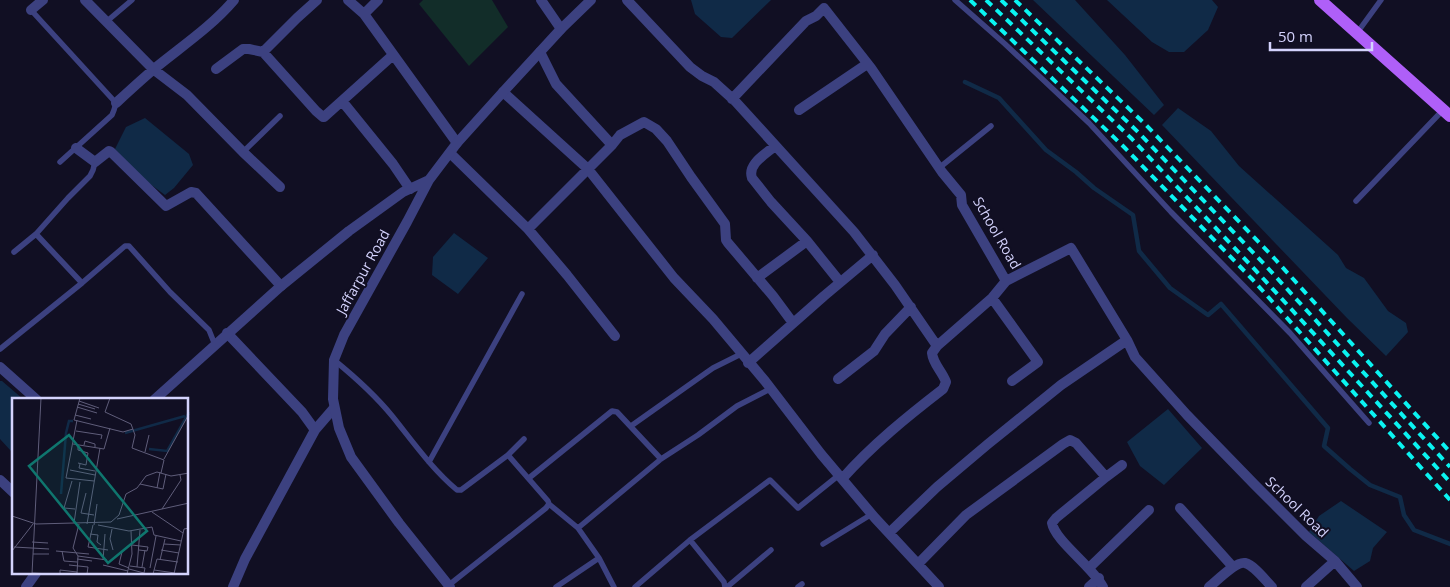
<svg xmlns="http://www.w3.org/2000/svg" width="1450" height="587" viewBox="0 0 1450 587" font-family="'Open Sans',sans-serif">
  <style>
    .green { fill: #122d29 }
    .water { fill: #102a47 }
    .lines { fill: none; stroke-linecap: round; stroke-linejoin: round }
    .stream { stroke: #102a47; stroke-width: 4.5 }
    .service { stroke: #3c4180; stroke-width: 5.5 }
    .minor { stroke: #3c4180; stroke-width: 10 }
    .tertiary { stroke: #3c4180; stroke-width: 10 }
    .primary { stroke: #af5ff8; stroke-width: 12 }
    .rail { stroke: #0af3f1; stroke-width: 4; stroke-dasharray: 8 6; stroke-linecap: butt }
    .labels { text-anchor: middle; stroke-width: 4; stroke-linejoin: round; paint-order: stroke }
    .street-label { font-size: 14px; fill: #d4d3fd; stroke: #110f23 }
    .inset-river { fill: none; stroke: #102a47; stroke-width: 2.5 }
    .inset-road { fill: none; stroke: #5f5d7a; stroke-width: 1 }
    .view { fill: #0f766e; fill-opacity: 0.15; stroke: #0f766e; stroke-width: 2.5 }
    .inset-edge { fill: none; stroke: #d4d3fd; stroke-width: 2.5 }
  </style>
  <rect width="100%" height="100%" fill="#110f23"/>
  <!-- green -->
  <path class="green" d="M 423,0 L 492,0 L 508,27 L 469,66 L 419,4 Z"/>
  <!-- water -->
  <path class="water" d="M 691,0 L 771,0 L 732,38 L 721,37 L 695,14 Z
    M 1033,0 L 1075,0 L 1125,55 L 1164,105 L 1154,115 Z
    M 1107,0 L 1212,0 L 1218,7 L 1208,30 L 1184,52 L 1169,52 L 1152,42 Z
    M 1178,108 L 1211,131 L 1239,166 L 1338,255 L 1346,268 L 1364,278 L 1388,311 L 1406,323 L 1408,332 L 1386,356 L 1347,318 L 1162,125 Z
    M 145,118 L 189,154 L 193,165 L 174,188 L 165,195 L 142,178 L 115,149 L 126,127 Z
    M 454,233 L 488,258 L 458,294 L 432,275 L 433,257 Z
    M 0,381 L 2,381 L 23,399 L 14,400 L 14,448 L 11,451 L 0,439 Z
    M 1168,409 L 1202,448 L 1164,485 L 1140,466 L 1127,442 Z
    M 1341,501 L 1387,532 L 1373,548 L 1370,561 L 1354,571 L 1309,532 L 1319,516 Z"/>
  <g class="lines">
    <!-- stream -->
    <path class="stream" d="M 965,82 L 999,98 L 1046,150 L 1076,172 L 1094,188 L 1133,215 L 1139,251 L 1170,288 L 1208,315 L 1221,304 L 1328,428 L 1324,446 L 1350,469 L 1370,485 L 1400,497 L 1404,515 L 1414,530 L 1450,544"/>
    <!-- service -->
    <path class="service" d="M 955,0 L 1005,44 L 1089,123 L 1171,212 L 1290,333 L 1369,423
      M 31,10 L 116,103 L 114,110 L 112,115 L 60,162
      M 106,22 L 132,0
      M 1357,33 L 1381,0
      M 243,152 L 280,116
      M 939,168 L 991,126
      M 1356,201 L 1443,110
      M 14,252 L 36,234 L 68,198 L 90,176 L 93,170 L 95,162
      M 82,283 L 125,246 L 129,246 L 170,292 L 209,330 L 215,345
      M 0,349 L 82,283 L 36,234
      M 334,360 C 355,377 376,396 393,417 C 413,442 432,469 457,490 L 461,490 L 508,455 L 548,501 L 549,504 L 546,508 L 449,585
      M 631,426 L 703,375 L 713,368 L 741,354
      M 508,455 L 524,439
      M 429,462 L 522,294
      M 529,478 L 612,411 L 617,412 L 661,459
      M 549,504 L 578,528
      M 690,540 L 724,582 L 725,587
      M 823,544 L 872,514
      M 556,587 L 599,558
      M 614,587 L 599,558 L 578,528 L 661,459 L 698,435 L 737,406 L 770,389
      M 635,587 L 690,540 L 770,480 L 798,508 L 839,475
      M 727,587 L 771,550
      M 798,587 L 802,584"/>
    <!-- minor -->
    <path class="minor" d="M 85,0 L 153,69 L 187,95 L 243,152 L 280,187
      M 348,0 L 364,14 L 457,143
      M 541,0 L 561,29
      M 627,0 L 690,67 L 702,76 L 714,82 L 735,101 L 854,232 L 895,285 L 937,346
      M 31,10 L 43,0
      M 364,14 L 378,0
      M 263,52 L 297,18 L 317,0
      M 540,52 L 556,84 L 612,145
      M 216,69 L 243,49 L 249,49 L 263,52 L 316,111 L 323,117 L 324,117 L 393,55
      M 503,92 L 588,169 L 674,278 L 713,319 L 765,381 L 821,454 L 875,518 L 939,587
      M 732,99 L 806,21 L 816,16 L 824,8 L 871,68 L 942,172 L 961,195 L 962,205 L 1006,281
      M 342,101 L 393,164 L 410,189
      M 116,103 C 128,92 141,80 154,69 C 182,46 211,27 234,0
      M 799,110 L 867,64
      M 775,146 C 766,154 747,164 752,178 L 771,202 L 807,241
      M 76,148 L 95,162 L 109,151 L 111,152 L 166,206 L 191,192 L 196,193 L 281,286
      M 450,153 L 528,229 L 567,275 L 615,336
      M 528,229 L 612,145 L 620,135 L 644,122 L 656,129 L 667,141 L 691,177 L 725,224 L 726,240 L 728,243 L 773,296 L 793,323
      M 757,278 L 807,241 L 840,282
      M 992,298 L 1038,362 L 1012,381
      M 227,333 L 302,412 L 315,430
      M 748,363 L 824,296 L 873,255
      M 838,379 L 874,351 L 885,334 L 911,307
      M 842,479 C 872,445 908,416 943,389 L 946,382 C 942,371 933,364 932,353 L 937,346 L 992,298 L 1006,281 L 1071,248 L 1127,340 L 1135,357 L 1187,415 L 1255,485 L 1306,536 L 1335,561 L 1357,587
      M 0,480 L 14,493
      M 1180,508 L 1233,567
      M 889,533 L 937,487 L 988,444 L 1061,385 L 1127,340
      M 918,564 L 966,515 L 1063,444 L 1070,440 L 1076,443 L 1106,477
      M 1089,568 L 1149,510
      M 26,587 L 36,573
      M 233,587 L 245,559 L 315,430 L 334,408
      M 1089,587 L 1099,578
      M 1103,587 C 1093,567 1055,541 1052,523 L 1056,518 L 1106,477 L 1122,465
      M 1209,587 C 1217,581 1236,561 1245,563 C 1254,565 1266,581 1272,587
      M 1306,587 L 1335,561"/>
    <!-- tertiary -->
    <path class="tertiary" d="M 0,367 L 37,400
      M 154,400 L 281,286 L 349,231 L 403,192 L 429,180
      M 450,587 L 399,523 L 351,457 L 339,428 L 333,399 L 334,360 L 344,335 L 407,222 L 429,180 L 457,143 L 503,92 L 561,29 L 591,0"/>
    <!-- primary -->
    <path class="primary" d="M 1320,0 L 1450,116"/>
    <!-- rail -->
    <path class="rail" d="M 970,0 L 1123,146 L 1253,280 L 1450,500
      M 986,0 L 1132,139 L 1259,274 L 1450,482
      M 1001,0 L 1138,132 L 1266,266 L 1450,467
      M 1015,0 L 1146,125 L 1274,258 L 1450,452"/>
  </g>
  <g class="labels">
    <!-- street labels -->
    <g class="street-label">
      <text transform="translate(997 233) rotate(60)" y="5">School Road</text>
      <text transform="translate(363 272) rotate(-61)" y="5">Jaffarpur Road</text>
      <text transform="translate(1297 507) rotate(44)" y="5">School Road</text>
    </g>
  </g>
  <!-- overview -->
  <g transform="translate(12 398)">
    <rect width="176" height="176" fill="#110f23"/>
    <path class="inset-river" d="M 113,35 L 173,18M 137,51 L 155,53 L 177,14M 49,96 L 54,35 L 57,23 L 61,23"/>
    <path class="inset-road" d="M 68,0 L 62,22 L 111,34 L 121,31M 98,0 L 93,14 L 119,26 L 123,37 L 120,50 L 152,62 L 149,75M 67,3 L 87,10M 66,6 L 83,11M 65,9 L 85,15M 63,17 L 79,21M 65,22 L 54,80 L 82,83M 64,33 L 90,37 L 89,41M 61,46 L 92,51 L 98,30M 72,47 L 73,43 L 83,46 L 83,49M 133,54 L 137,37M 152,61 L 177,16M 66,65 L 74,67 L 76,55 L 66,52 L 66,47M 68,66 L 67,70 L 83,73M 58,72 L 83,77M 60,83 L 52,110 L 63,111M 128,86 L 151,91 L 154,76M 145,90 L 148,74M 74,95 L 69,115 L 82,117M 150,111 L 169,82 L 168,77M 140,114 L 171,135M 0,118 L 24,126 L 99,124 L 107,117 L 114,96 L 125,90 L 134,78 L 145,74 L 159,78 L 177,75M 105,121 L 177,105M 62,125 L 68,84M 75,126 L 88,50M 81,127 L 76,149 L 96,152M 82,127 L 85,106M 86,127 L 117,133 L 140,129 L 142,137 L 169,143M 100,131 L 98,141 L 101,152M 78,136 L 86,137 L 85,144 L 89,147M 20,144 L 36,145M 152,146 L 169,147M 120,147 L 136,149 L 135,153 L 127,152M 2,149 L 37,151M 149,152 L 167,155M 0,153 L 21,126M 44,153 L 77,156M 50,153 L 52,163 L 65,164M 110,154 L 107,166 L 117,170M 21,156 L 37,156M 66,158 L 95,162M 65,161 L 80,163M 91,162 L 93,136M 148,162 L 153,141M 57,167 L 76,169 L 75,176M 91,167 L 116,173M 125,169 L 128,132M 130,169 L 133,152M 138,170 L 144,138M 117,171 L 132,175 L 133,170 L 118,168M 142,172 L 163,175M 20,175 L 40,176M 20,176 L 29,0M 48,176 L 48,172 L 65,174M 65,176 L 66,158 L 61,150 L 67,126M 115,176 L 120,156 L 119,133M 141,176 L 145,161 L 166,164M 162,176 L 172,131 L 177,130"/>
    <path class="view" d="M 57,37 L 135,133 L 96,165 L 17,68 Z"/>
    <rect width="176" height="176" class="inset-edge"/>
  </g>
  <!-- scale -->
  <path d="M1270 42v8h102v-8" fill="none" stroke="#d4d3fd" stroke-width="2.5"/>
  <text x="1278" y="42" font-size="15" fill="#d4d3fd" stroke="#110f23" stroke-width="4" paint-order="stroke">50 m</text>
</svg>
